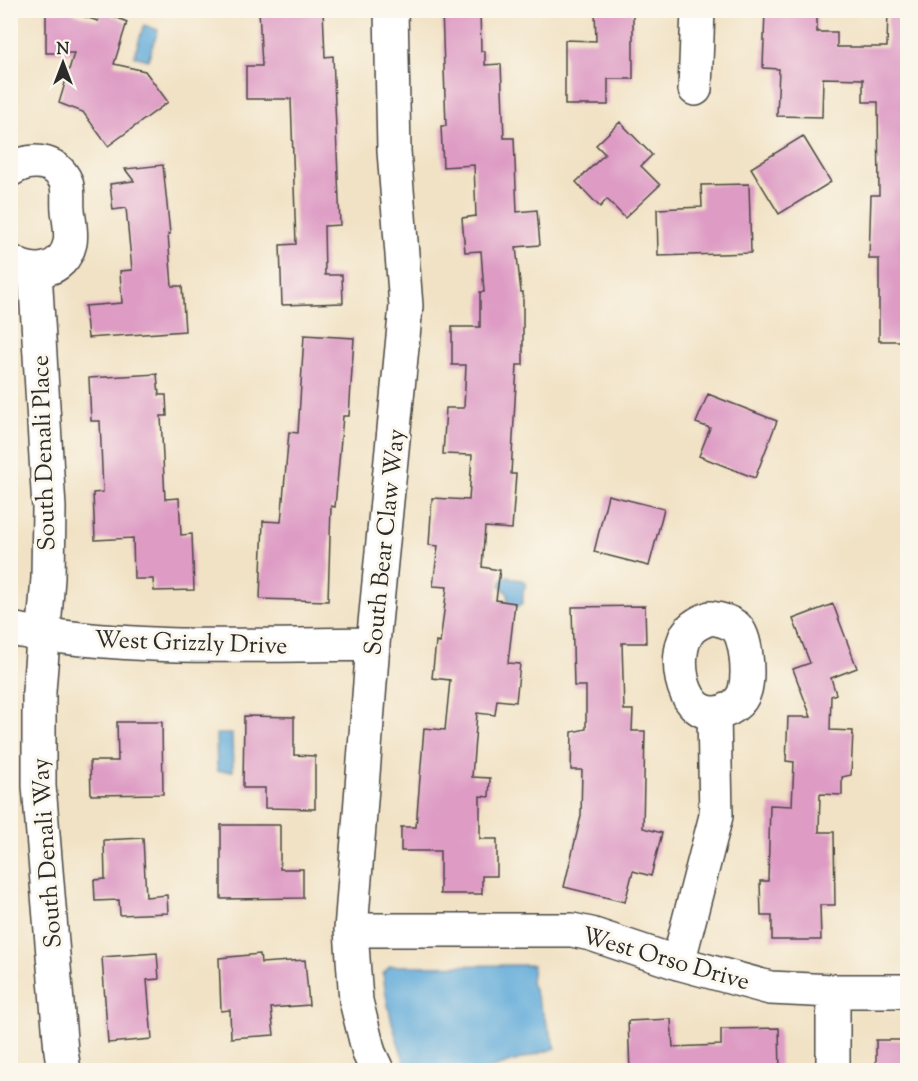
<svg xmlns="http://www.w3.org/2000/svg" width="918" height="1081" viewBox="0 0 918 1081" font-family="'Sorts Mill Goudy',serif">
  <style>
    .water { fill: #61aad9; stroke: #466a82; stroke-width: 1.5 }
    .building { fill: #de9cc5 }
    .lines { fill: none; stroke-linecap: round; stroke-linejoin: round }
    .minor-casing { stroke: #494642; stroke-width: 36 }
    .minor { stroke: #fff; stroke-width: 33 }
    .labels { text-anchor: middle; stroke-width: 6; stroke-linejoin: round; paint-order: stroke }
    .street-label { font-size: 24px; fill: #2b2b2b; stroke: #fbf7ec }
  </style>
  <rect width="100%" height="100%" fill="#fbf7ec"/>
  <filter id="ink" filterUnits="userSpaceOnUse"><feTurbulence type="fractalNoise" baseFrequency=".0167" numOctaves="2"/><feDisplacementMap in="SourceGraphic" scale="12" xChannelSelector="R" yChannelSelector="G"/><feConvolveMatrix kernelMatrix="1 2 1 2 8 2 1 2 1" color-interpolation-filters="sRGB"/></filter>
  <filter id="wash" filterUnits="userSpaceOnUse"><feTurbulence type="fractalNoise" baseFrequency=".008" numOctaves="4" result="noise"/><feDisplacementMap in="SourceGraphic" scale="24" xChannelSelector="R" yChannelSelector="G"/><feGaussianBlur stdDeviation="1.35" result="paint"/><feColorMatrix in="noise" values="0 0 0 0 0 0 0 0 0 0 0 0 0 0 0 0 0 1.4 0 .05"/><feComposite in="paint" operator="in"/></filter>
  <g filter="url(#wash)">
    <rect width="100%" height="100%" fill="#f1e2c5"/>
    <!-- water -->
    <path class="water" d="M 144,25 L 158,30 L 148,60 L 134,56 Z
      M 509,576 L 514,579 L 522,580 L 526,584 L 523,592 L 523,602 L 518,607 L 508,603 L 508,594 L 500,585 L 504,577 Z
      M 216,734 L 232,734 L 233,771 L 217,771 Z
      M 533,965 L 531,982 L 556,1048 L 486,1070 L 408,1070 C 395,1039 387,1008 383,974 L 390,966 Z"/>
    <g id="blocks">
      <!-- building -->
      <path class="building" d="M 259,10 L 323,10 L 325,57 L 333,56 L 340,225 L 324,226 L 325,275 L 342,275 L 343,303 L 282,305 L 280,245 L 296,244 L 291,99 L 246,99 L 246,66 L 262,66 Z
        M 442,10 L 480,10 L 481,51 L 485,51 L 485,65 L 501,64 L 504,138 L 514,138 L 517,212 L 537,210 L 540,245 L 516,247 L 521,292 L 523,292 L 523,365 L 517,365 L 511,474 L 516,474 L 512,529 L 485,527 L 482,567 L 500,570 L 496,600 L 515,603 L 508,663 L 520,664 L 516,702 L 497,700 L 495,715 L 477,713 L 472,777 L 490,778 L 489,797 L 480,796 L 480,839 L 497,839 L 497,876 L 482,876 L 482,894 L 440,894 L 440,851 L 401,851 L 401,827 L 416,827 L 424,728 L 445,730 L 450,680 L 432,678 L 436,642 L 440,643 L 447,587 L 433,586 L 438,546 L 429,545 L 432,498 L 469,500 L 472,455 L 443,454 L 446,408 L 464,408 L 466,365 L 452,365 L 452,327 L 480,327 L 480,292 L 484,292 L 481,251 L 465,252 L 462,218 L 476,216 L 474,165 L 443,167 L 441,126 L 446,126 Z
        M 595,10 L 633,10 L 633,79 L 608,79 L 608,105 L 565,105 L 565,40 L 596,41 Z
        M 765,10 L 817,10 L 817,32 L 837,32 L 837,47 L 887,47 L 888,10 L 908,10 L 908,341 L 879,341 L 879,259 L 869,259 L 871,195 L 879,195 L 878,102 L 863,102 L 863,79 L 823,78 L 822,117 L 777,116 L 779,69 L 763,68 Z
        M 67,11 L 98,21 L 102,11 L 127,22 L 114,64 L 145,71 L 168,102 L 108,146 L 83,112 L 59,103 L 74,53 L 46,53 L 46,12 Z
        M 620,122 L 652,155 L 641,166 L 660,185 L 625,218 L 607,199 L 600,207 L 576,182 L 605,154 L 596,145 Z
        M 803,136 L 831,182 L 779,214 L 751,168 Z
        M 163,165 L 170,234 L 168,234 L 172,286 L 182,286 L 185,331 L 88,338 L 85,306 L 122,303 L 120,271 L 132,270 L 126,208 L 113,210 L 110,184 L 134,181 L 125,169 Z
        M 749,184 L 751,253 L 658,256 L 657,209 L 702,207 L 701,185 Z
        M 304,335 L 354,338 L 349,416 L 343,416 L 335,507 L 331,506 L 328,601 L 260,599 L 263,521 L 281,522 L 289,432 L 298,433 Z
        M 157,374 L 159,395 L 166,395 L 167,416 L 161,416 L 165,499 L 179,498 L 181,535 L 192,534 L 194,590 L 154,591 L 153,579 L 134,579 L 133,538 L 95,540 L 93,493 L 103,492 L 100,421 L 91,421 L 89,378 Z
        M 708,394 L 777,421 L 755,478 L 699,456 L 710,428 L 696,423 Z
        M 608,495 L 664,509 L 649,566 L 594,552 Z
        M 833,604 L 857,668 L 831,678 L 836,694 L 831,696 L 830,730 L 853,731 L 851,775 L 842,777 L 842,795 L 820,794 L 819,832 L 834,832 L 835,905 L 820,905 L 821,940 L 772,940 L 772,916 L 761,916 L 760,881 L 768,881 L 770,805 L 792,806 L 794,762 L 786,761 L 788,717 L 811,717 L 793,669 L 810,663 L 793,619 Z
        M 645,606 L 646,643 L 622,643 L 624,710 L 633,710 L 632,731 L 645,731 L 643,828 L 662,833 L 651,876 L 633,871 L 625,902 L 564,887 L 581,816 L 582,770 L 571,770 L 572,732 L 586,729 L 586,686 L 574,686 L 572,607 Z
        M 244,716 L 294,717 L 294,755 L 315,756 L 315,809 L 265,808 L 265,788 L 243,788 Z
        M 117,722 L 162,722 L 163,794 L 91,795 L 90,761 L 118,761 Z
        M 221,825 L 280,825 L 280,869 L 303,869 L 303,898 L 221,899 Z
        M 143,838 L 146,897 L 167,895 L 168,913 L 120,915 L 119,900 L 95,901 L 94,880 L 105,879 L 104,840 Z
        M 157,953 L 159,979 L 147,980 L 152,1039 L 108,1043 L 102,957 Z
        M 260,954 L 261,963 L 305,960 L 309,1005 L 271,1008 L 274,1035 L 231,1038 L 230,1010 L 221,1011 L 219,958 Z
        M 671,1019 L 673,1047 L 721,1045 L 721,1029 L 779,1028 L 780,1071 L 630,1071 L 628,1021 Z
        M 876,1040 L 908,1040 L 908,1067 L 876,1067 Z"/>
    </g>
  </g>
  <g filter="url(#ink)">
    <use href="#blocks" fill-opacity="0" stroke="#494642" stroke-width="1.5"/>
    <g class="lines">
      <defs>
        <path id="minor" d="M 695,89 L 698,10
          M 10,170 C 29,158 56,158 66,182 C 69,190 67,202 68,210 C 69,220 72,233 70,243 C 63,273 33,276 10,261
          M 35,271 L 49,508 L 48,578 L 39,691 L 39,786 L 61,1051 L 64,1070
          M 710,618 C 719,619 728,621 736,627 C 747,638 749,675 745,690 C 742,703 727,713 714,713 C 679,713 672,650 690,630 C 695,624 703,621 710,618 Z
          M 10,629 C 130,651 252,645 373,644
          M 351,930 L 572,930 L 591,934 L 678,963 L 770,988 L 833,991 L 908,991
          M 678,963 L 716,816 L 714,714
          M 377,1070 L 369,1053 L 356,1001 L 351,930 L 373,644 L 406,306 L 394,151 L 391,10
          M 833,1070 L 833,991"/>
      </defs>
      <!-- minor casing -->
      <use href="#minor" class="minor-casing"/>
      <!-- minor -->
      <use href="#minor" class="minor"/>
    </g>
  </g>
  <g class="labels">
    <!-- street labels -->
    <g class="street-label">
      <text transform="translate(43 453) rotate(-92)" y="8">South Denali Place</text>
      <text transform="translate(384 542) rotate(-84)" y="8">South Bear Claw Way</text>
      <text transform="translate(191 642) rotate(2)" y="8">West Grizzly Drive</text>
      <text transform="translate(46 853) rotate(-94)" y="8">South Denali Way</text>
      <text transform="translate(666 958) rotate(16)" y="8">West Orso Drive</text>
    </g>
  </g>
  <!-- margin -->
  <rect width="918" height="1081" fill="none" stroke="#fbf7ec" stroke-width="36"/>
  <!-- north arrow -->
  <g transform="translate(63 63)" stroke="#fbf7ec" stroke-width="4.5" paint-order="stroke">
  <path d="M0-4.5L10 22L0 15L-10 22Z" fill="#2b2b2b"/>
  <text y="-9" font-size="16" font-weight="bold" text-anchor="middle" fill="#2b2b2b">N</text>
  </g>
</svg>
